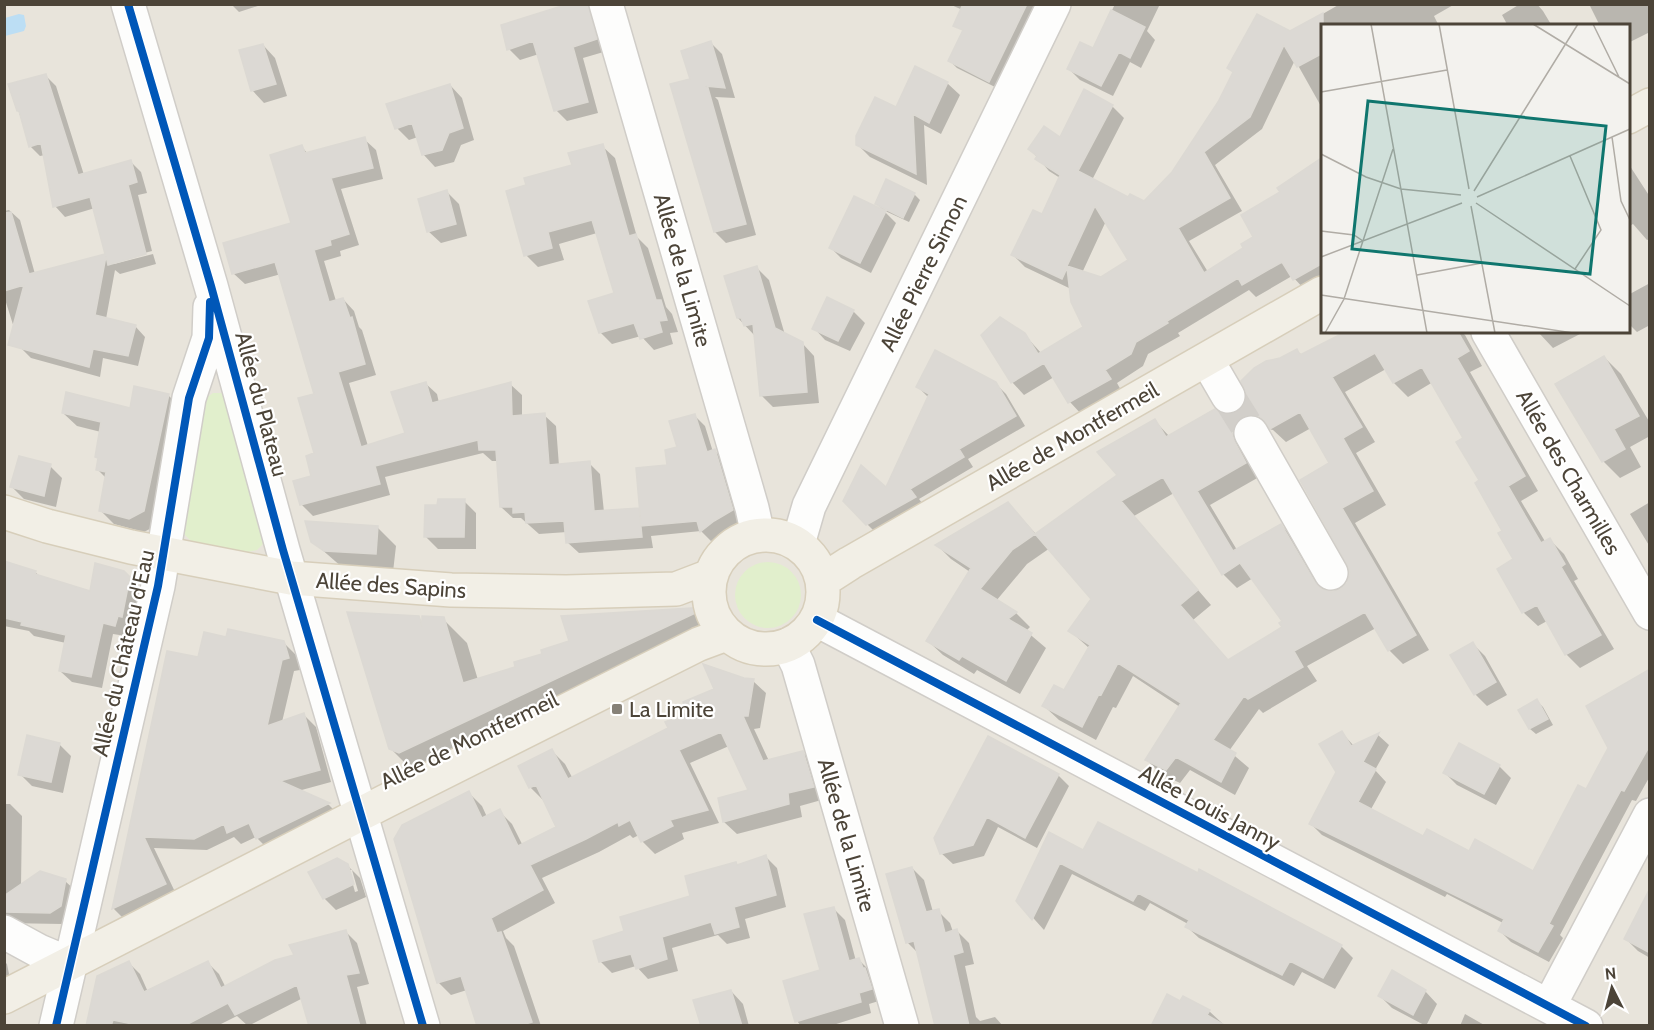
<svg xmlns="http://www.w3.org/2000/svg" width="1654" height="1030" viewBox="0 0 1654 1030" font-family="Cabin,sans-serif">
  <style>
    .residential { fill: #e8e4db; fill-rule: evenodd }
    .green { fill: #e1efcc }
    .water { fill: #bcdef4 }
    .shadow { fill: #0003; fill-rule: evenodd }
    .building { fill: #dcd9d4; stroke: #dcd9d3; stroke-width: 1.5; fill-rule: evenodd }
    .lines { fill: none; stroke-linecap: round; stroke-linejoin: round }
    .minor-tunnel { stroke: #d2cfca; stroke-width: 33; stroke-dasharray: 33 16; stroke-linecap: butt }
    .minor-casing { stroke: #d0cdc8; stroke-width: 36 }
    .major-casing { stroke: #d7ceba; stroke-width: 36 }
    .minor { stroke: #fdfdfc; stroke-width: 33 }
    .major { stroke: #f2efe6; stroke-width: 33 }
    .cycleway-casing { stroke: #fff; stroke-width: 11 }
    .cycleway { stroke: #0057b8; stroke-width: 8 }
    .poi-dot { fill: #868178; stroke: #fff; stroke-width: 2 }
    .labels { text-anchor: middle; stroke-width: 4.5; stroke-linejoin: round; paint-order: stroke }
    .street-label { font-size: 22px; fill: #4c4438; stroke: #fff }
    .poi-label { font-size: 22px; fill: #4c4438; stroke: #fff; text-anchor: start }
    .inset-road { fill: none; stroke: #b0aca5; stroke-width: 1.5 }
    .view { fill: #0f766e; fill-opacity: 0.15; stroke: #0f766e; stroke-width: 3 }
    .inset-edge { fill: none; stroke: #4c4438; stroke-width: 3 }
  </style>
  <rect width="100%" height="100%" fill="#f3f2ee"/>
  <!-- residential -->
  <path class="residential" d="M 5,5 L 1649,5 L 1649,1025 L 5,1025 ZM 1322,26 L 1628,26 L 1628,332 L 1322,332 Z"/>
  <!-- green -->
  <path class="green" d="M 213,393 L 221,393 L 226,396 L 265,542 L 257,550 L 248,552 L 191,541 L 183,533 L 202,407 L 206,398 Z
    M735 595a33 33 0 1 1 66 0a33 33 0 1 1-66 0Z"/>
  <!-- water -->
  <path class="water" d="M 19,14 L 24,15 L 26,26 L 24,31 L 5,36 L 5,18 Z"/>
  <!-- shadow -->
  <path class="shadow" d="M 231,4 L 264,4 L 239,12 Z
    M 574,4 L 592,4 L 607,51 L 583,58 L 598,113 L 567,121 L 556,110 L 539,54 L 520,60 L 509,49 Z
    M 949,4 L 961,4 L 965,9 L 997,4 L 1038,4 L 997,88 L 957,68 L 950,61 L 964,30 L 965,11 Z
    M 1115,4 L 1160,4 L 1147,31 L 1155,40 L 1141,68 L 1130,62 L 1113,96 L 1080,80 L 1069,69 L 1093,50 Z
    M 1340,4 L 1455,4 L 1434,16 L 1439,26 L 1322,26 L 1322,108 L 1295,60 L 1262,129 L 1215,165 L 1242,211 L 1189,241 L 1208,272 L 1245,248 L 1322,258 L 1322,282 L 1306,291 L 1292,276 L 1256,297 L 1249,290 L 1178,333 L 1180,336 L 1148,354 L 1143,366 L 1117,383 L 1122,392 L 1082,415 L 1070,402 L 1054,377 L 1024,395 L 1012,382 L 1024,334 L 1041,353 L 1085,327 L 1071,289 L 1025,267 L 1013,255 L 1043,216 L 1060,178 L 1049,171 L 1030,149 L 1060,139 L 1112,106 L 1124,118 L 1092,180 L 1129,199 L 1144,203 L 1174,173 L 1219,102 L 1234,73 L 1229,68 ZM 1106,221 L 1130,261 L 1101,278 L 1082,273 Z
    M 1520,4 L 1537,4 L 1543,11 L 1552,26 L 1508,26 L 1502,15 Z
    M 1593,4 L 1650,4 L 1650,32 L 1628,43 L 1628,26 L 1600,26 L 1590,6 Z
    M 711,43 L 722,54 L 735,98 L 715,97 L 718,100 L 756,235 L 726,243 L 715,232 L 672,85 L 692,80 Z
    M 263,45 L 275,58 L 287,96 L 264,103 L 252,90 Z
    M 916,68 L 947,83 L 960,95 L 941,134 L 924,125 L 927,185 L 870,157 L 857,144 L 897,109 Z
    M 45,75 L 56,86 L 84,175 L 130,161 L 141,172 L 147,193 L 138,195 L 152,251 L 114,261 L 114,264 L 153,254 L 156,264 L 120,274 L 115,270 L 106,319 L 135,326 L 145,337 L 138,366 L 103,358 L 100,377 L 31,358 L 20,347 L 4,296 L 4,211 L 9,210 L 20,220 L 35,274 L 107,255 L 95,208 L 65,217 L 55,206 L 45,155 L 40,156 L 30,146 L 10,85 Z
    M 450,85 L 462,98 L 474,140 L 461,145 L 454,162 L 435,167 L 423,154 L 418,137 L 409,140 L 397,128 Z
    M 364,139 L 376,150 L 383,179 L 341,189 L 359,245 L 340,251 L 341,256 L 324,261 L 336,301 L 343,299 L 354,311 L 359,327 L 362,330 L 376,375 L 349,383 L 368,446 L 407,434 L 425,383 L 437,394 L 439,403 L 510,384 L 522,395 L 522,417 L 544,415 L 556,426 L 559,466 L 589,463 L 600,474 L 604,512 L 639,509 L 642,512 L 669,466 L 695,416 L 705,426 L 713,452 L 715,451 L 725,461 L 742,521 L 711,541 L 701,531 L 651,536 L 653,548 L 579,553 L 567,542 L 567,532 L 539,534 L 521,518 L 513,518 L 501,507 L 498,461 L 492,461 L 483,453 L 385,477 L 390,495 L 313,516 L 301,504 L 313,477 L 316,454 L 316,395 L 281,274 L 245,284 L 233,273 L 293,224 L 302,147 L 308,154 Z
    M 602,146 L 615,158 L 637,237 L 648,248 L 666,307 L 672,314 L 678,332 L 670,333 L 673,344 L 654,350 L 641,336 L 612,344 L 600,332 L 616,294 L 597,233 L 559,244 L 564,260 L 538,267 L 526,255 L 573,166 Z
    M 1628,163 L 1650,197 L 1650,239 L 1647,240 L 1633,224 L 1628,227 Z
    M 447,192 L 459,204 L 467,236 L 441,243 L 428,231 Z
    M 914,194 L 920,200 L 909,222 L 883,210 L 876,203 Z
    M 884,211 L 896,223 L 871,273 L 841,258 L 830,247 Z
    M 757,268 L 769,280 L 785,335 L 802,343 L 814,356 L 819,403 L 773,407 L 761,395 L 755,336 L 738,318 Z
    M 1650,283 L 1650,325 L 1637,332 L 1628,323 L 1628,295 Z
    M 853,311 L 865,323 L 850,351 L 825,340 L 814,328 Z
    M 1348,332 L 1461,332 L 1465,335 L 1482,366 L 1470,372 L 1538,491 L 1521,501 L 1546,543 L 1550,540 L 1564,554 L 1578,579 L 1574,581 L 1614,649 L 1580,668 L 1566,654 L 1547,621 L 1538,626 L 1523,612 L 1499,569 L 1515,560 L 1481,481 L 1465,438 L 1433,382 L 1408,397 L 1394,383 L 1386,369 L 1345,392 L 1375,442 L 1356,453 L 1386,505 L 1355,523 L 1429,650 L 1403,664 L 1389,650 L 1376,628 L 1307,666 L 1317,681 L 1263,713 L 1259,709 L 1229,751 L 1249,768 L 1235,795 L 1190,770 L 1180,783 L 1161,774 L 1147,760 L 1180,707 L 1133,676 L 1116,708 L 1113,707 L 1096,740 L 1059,720 L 1044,706 L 1065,692 L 1089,648 L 1070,631 L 1092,599 L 1050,548 L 1027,564 L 996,601 L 1016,613 L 1030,627 L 1026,631 L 1046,648 L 1020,694 L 977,670 L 974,674 L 943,655 L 928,641 L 970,572 L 951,559 L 937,545 L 1008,504 L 1037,535 L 1119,475 L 1155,421 L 1169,436 L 1238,414 L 1280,360 L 1297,351 L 1302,355 ZM 1266,428 L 1273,430 L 1286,442 L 1311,428 L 1331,464 L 1351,572 L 1349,583 L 1342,590 L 1332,593 L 1325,591 L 1295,540 L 1281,525 L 1237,550 L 1210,505 L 1259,477 ZM 1174,493 L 1223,574 L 1237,588 L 1253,578 L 1285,621 L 1284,628 L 1229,661 L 1193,620 L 1211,605 L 1134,516 Z
    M 1538,332 L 1579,332 L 1580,334 L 1553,348 Z
    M 1604,357 L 1621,374 L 1650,423 L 1650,436 L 1630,447 L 1641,467 L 1620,478 L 1603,461 Z
    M 995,383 L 1006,394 L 1025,426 L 968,459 L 973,467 L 919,499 L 925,507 L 877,534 L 844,501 L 887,490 L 929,398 L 918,387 Z
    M 135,388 L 169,396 L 182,409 L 157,525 L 144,532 L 114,524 L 100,510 L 106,478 L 98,470 L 100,460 L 96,456 L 101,432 L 77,426 L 63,413 L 131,410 Z
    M 50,466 L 62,478 L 56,507 L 24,499 L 12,487 Z
    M 464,501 L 476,513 L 476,549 L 438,549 L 426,537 Z
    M 1650,502 L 1650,547 L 1630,514 Z
    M 377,527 L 396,546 L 393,572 L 343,568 L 312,541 Z
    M 4,563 L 35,572 L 42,578 L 91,593 L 123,572 L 140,590 L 133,627 L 129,627 L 126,636 L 113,634 L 102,688 L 72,682 L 60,671 L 66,643 L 34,636 L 29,631 L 4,626 Z
    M 708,610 L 730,632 L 414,772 L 390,748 L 418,617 L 423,623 L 443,619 L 467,643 L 478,680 L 517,668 L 571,642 L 563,617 Z
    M 227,639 L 283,642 L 296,655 L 300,670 L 294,671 L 282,722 L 304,715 L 316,727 L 331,782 L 298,791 L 329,805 L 340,816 L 269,850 L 256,837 L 241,844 L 234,837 L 207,850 L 154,848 L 177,896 L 125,920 L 114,909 L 169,652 L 199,659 Z
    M 1473,644 L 1485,656 L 1507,695 L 1487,706 L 1475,694 Z
    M 1650,671 L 1650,776 L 1636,801 L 1632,800 L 1560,935 L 1563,938 L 1549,962 L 1511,942 L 1500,931 L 1503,923 L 1447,894 L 1445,897 L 1322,835 L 1311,824 L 1338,772 L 1342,733 L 1354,746 L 1378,735 L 1389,745 L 1375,770 L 1386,782 L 1370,811 L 1424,838 L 1534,873 L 1587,792 Z
    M 743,680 L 753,681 L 766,693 L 760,728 L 754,729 L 769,761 L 803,753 L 816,765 L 825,799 L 800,806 L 802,817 L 737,834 L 724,822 L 750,791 L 729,746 L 690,763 L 719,823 L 682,833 L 684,839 L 655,854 L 642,841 L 639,835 L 633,838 L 630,835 L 599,852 L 542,878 L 555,903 L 503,931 L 506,938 L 514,946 L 541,1026 L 478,1026 L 467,990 L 451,995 L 438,982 L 469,793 L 482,806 L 487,817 L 499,811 L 512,824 L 523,846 L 558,828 L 544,799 L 543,800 L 530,787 L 552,751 L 565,764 L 573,779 L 670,729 L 689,714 Z
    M 1537,701 L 1543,707 L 1553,725 L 1536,734 L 1530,729 L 1520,711 Z
    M 59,744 L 71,756 L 63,793 L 32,786 L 20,774 Z
    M 1499,766 L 1511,778 L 1496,805 L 1457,785 L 1445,773 Z
    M 1058,775 L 1069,786 L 1037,848 L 998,827 L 984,856 L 953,864 L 941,853 L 936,838 Z
    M 4,804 L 10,804 L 22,816 L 21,886 L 65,881 L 77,892 L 72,917 L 62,924 L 4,923 Z
    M 1050,834 L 1084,852 L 1341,946 L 1353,958 L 1335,989 L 1302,972 L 1294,986 L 1199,938 L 1187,927 L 1188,924 L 1150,903 L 1145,911 L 1072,874 L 1044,930 L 1018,901 Z
    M 766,857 L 777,868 L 786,907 L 745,919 L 750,938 L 727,944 L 718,935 L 672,948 L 678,971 L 648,979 L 636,966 L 612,973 L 600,961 L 626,932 L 692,897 L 735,863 L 738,866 Z
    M 348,866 L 360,878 L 366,897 L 336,910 L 324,898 ZM 349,870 L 352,870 L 358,891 L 355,892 Z
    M 912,868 L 924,880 L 933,912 L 938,911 L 950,923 L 953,932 L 957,931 L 969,943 L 974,964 L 965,966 L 976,1017 L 980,1021 L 995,1017 L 1003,1026 L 937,1026 L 919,954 L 907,942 Z
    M 1650,908 L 1650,958 L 1638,951 L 1626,939 Z
    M 834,909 L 845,920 L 856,961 L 859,960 L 870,971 L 882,1000 L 869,1004 L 871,1013 L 830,1026 L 801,1026 L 797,1021 L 822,971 Z
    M 345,931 L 357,943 L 369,984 L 357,987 L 367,1026 L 311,1026 L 303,998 L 248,1026 L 237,1016 L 217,1026 L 88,1026 L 128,962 L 140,974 L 148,992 L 208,963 L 219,974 L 226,988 Z
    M 4,961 L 7,964 L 11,984 L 4,987 Z
    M 731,991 L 743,1004 L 749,1026 L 702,1026 Z
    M 1425,991 L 1437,1004 L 1426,1026 L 1392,1008 L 1380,996 Z
    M 1181,1003 L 1209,1011 L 1222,1023 L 1220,1026 Z
    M 1465,1014 L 1486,1026 L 1460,1026 Z"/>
  <!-- building -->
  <path class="building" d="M 568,4 L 588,4 L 597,39 L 573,47 L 588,102 L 554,111 L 533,41 L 507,50 L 501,25 Z
    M 963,4 L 1027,4 L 989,82 L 948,61 L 963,30 L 953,26 Z
    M 1111,10 L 1145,27 L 1130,58 L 1119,52 L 1101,86 L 1067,69 L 1080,42 L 1093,48 Z
    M 1323,13 L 1323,53 L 1297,67 L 1284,45 L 1250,117 L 1204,152 L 1230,198 L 1178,228 L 1204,273 L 1243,248 L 1241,244 L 1253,237 L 1241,215 L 1280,192 L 1277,188 L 1323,157 L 1323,263 L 1293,280 L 1282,262 L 1242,285 L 1238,278 L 1167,321 L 1168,323 L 1136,342 L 1131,354 L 1105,370 L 1111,379 L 1068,403 L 1044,363 L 1011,383 L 981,335 L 1000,317 L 1025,333 L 1038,354 L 1083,327 L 1071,302 L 1067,268 L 1062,279 L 1011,255 L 1033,210 L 1042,214 L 1060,175 L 1035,159 L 1037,156 L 1028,149 L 1044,126 L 1060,137 L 1084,89 L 1113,105 L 1078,171 L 1128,197 L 1130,194 L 1144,201 L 1172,172 L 1218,102 L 1233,72 L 1227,68 L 1257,14 L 1290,31 ZM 1095,206 L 1128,260 L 1101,277 L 1067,266 Z
    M 711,41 L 725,88 L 705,86 L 708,88 L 746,224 L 714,232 L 670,84 L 690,79 L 681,51 Z
    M 263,44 L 276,84 L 251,91 L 239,50 Z
    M 915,66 L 948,82 L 929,123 L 913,114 L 916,174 L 856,145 L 856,136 L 875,97 L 896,107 Z
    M 46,74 L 78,175 L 131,160 L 137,182 L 128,185 L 146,254 L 108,265 L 106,256 L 95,315 L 136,325 L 128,356 L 93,349 L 89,367 L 8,345 L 24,285 L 4,291 L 4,213 L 11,212 L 29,274 L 105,254 L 90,197 L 53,207 L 41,143 L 29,147 L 19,111 L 17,111 L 8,84 Z
    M 450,84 L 463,128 L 449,133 L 442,150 L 422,155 L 412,123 L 395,129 L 386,104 Z
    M 365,137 L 373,168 L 331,178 L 349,234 L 330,240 L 331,245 L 314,250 L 329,302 L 343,298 L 350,318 L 352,317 L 365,364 L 338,372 L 361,447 L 405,433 L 391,392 L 426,382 L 432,403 L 511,382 L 512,416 L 545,413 L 549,465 L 590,461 L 594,511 L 639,508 L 642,537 L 566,543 L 564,521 L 526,523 L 525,512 L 513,513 L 513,507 L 500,507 L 496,450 L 479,450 L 478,440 L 375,466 L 380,484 L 300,505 L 293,481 L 311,476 L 306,456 L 314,453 L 298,398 L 314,394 L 275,262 L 232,274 L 223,243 L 291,223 L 270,155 L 302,145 L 305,153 Z
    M 603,144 L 629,236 L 636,234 L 656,300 L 661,300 L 667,320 L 659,321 L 662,332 L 640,339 L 634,323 L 599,333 L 588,301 L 614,293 L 592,220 L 548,232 L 552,248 L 524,256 L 506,191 L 526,185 L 524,178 L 572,165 L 568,153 Z
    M 886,179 L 915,193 L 903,218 L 875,204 Z
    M 447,190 L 456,224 L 427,232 L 418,199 Z
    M 854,196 L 886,211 L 860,263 L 829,248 Z
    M 757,266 L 775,328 L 803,342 L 807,392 L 760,396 L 753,324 L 744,326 L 741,318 L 737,318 L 724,276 Z
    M 827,297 L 854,310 L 838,341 L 812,329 Z
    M 1345,332 L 1458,332 L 1469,351 L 1457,358 L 1525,476 L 1508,486 L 1541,543 L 1550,538 L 1565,564 L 1561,567 L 1601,635 L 1565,655 L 1537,605 L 1522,613 L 1497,569 L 1513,559 L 1498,533 L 1502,531 L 1475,483 L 1479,480 L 1456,442 L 1463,438 L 1422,367 L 1393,383 L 1375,353 L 1332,377 L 1362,427 L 1343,438 L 1373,491 L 1342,508 L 1416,635 L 1388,651 L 1365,612 L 1294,651 L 1303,667 L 1248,699 L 1244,696 L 1213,740 L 1236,753 L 1221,782 L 1176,757 L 1166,770 L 1145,760 L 1181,703 L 1118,663 L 1101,695 L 1099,694 L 1082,727 L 1042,706 L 1054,685 L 1064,690 L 1090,645 L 1068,631 L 1091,599 L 1035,534 L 1117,475 L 1097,452 L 1155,419 L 1166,437 L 1215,409 L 1219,412 L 1227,415 L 1237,412 L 1244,406 L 1247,396 L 1241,381 L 1254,368 L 1266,361 L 1280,358 L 1297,349 L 1300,355 ZM 1300,412 L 1329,463 L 1300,480 L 1347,564 L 1350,573 L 1347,583 L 1341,589 L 1332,592 L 1322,589 L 1315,582 L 1281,524 L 1233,551 L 1197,491 L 1246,463 L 1235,442 L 1232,434 L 1235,424 L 1241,417 L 1251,414 L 1260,417 L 1270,429 ZM 1163,477 L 1222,575 L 1240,563 L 1282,621 L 1279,623 L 1282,627 L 1228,660 L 1180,605 L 1198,590 L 1121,501 Z
    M 935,350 L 996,382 L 1016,416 L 959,449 L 964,457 L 910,489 L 916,497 L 866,525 L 843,501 L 861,465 L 886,487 L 929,394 L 916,387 Z
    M 1604,356 L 1639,416 L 1614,429 L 1625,449 L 1602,462 L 1555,384 Z
    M 134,386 L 169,394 L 144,511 L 129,519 L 99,511 L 106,472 L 96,470 L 98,458 L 95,457 L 101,422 L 62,413 L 66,392 L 130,408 Z
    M 695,414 L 707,452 L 715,449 L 733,510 L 714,521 L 700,532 L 697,521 L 641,526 L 636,468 L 667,465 L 665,450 L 677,447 L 669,421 Z
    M 19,456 L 51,464 L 44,496 L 10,487 Z
    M 438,499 L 465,499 L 464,537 L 424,537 L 425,505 L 437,505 Z
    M 1008,502 L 1035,534 L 1012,550 L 980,589 L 1017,612 L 1008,619 L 1032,633 L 1006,681 L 962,656 L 959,660 L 926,641 L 971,568 L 935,545 Z
    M 305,521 L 378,526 L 376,554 L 324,551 L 311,542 Z
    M 4,561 L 36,571 L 35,574 L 90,591 L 95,563 L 124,571 L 130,577 L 122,617 L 118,616 L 115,626 L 103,623 L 91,677 L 59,671 L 66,635 L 21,625 L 22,622 L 4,618 Z
    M 708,607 L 399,753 L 389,749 L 347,612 L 419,616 L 422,626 L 422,616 L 444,617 L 463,683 L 515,667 L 514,662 L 542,654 L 541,650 L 569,641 L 561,616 Z
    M 228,629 L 284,641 L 289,658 L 282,660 L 267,726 L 304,713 L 320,770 L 280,781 L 330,803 L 256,839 L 249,823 L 227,833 L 224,824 L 194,839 L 144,837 L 166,884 L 112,909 L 167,651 L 198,657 L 204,632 L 226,637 Z
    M 1473,642 L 1496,682 L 1474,695 L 1450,655 Z
    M 703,664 L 744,678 L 754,679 L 748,716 L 743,716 L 763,761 L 803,751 L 814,787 L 788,793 L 789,804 L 723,822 L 718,798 L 748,790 L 721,732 L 679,750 L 708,810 L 670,820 L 673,826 L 641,842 L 630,820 L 619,826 L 618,822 L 586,839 L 530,865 L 543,890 L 491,918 L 497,933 L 501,932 L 532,1022 L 519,1026 L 477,1026 L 461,976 L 437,983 L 394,839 L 402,825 L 469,791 L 482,818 L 500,809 L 518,846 L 556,827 L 536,785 L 529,788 L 518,766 L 552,749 L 568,779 L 668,728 L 665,722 L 687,713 L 683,702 L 714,689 Z
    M 1650,669 L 1650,745 L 1624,791 L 1621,790 L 1581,863 L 1549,924 L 1553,926 L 1538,952 L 1498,931 L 1504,919 L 1309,824 L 1336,772 L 1319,744 L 1342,731 L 1351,746 L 1379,733 L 1363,762 L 1376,769 L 1358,802 L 1423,836 L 1427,829 L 1469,851 L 1475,839 L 1533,871 L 1578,785 L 1586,789 L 1608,748 L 1586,706 Z
    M 1537,699 L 1548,719 L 1529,729 L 1518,710 Z
    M 27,735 L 60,743 L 51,782 L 18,775 Z
    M 988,736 L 1059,774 L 1025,838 L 987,817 L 973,845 L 940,854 L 934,838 Z
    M 1459,743 L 1500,765 L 1484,794 L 1443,773 Z
    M 1098,822 L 1198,873 L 1199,869 L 1342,945 L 1323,978 L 1290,961 L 1282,975 L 1185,927 L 1189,920 L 1138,893 L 1133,901 L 1060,863 L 1032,920 L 1016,901 L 1049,832 L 1083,850 Z
    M 766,855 L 776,895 L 734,907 L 739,927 L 715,934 L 711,922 L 662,937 L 667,959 L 636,969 L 631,954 L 599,962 L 593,941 L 624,931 L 620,917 L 690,896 L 685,876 L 736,862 L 737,865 Z
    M 337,858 L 348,864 L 354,884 L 323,899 L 308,872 Z
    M 912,867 L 926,912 L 939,909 L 945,933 L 957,929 L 963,952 L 953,955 L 969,1026 L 935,1026 L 914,941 L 906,943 L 886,874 Z
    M 40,871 L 66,879 L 61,906 L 50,913 L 4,912 L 4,896 Z
    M 1650,888 L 1650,953 L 1624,939 Z
    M 834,907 L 849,961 L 859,958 L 863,968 L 865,968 L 872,989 L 859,993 L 861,1002 L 795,1022 L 783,981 L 820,970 L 804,914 Z
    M 346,930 L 359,973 L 346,975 L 360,1026 L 309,1026 L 297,985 L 235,1015 L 228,1003 L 184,1026 L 142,1026 L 113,1020 L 111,1026 L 86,1026 L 97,976 L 129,961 L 144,992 L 208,961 L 221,988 L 275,960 L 294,955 L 289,945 Z
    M 1392,970 L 1426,990 L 1413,1015 L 1378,996 Z
    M 731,990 L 742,1026 L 701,1026 L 693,1000 Z
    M 1167,994 L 1180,1001 L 1183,996 L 1210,1010 L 1207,1015 L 1226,1026 L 1151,1026 Z"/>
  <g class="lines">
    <!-- minor-tunnel -->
    <path class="minor-tunnel" d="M 1228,396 L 1251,433"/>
    <defs>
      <path id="minor" d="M 128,4 L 211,286 L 283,550 L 423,1026
        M 606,4 L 752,508 L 758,535
        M 1488,332 L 1650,613
        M 1207,360 L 1228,396
        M 1251,433 L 1331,573
        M 798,544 L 809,506 L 1054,4
        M 817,620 L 1586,1026
        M 788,645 L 798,665 L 902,1026
        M 4,932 L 39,951 L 70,964
        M 1549,1006 L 1650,815
        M 56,1026 L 158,586 L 189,398 L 209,338 L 210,307"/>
      <path id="major" d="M 1628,117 L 1650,105
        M 4,512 L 47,526 L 131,547 L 291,578 L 451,590 L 566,592 L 676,589 L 710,576
        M709 592a57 57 0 1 1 114 0a57 57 0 1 1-114 0Z
        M 822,581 L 850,563 L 1322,293
        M 4,997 L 386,801 L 699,644 L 726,634"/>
    </defs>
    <!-- minor casing -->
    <use href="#minor" class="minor-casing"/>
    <!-- major casing -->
    <use href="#major" class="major-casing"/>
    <!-- minor -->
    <use href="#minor" class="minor"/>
    <!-- major -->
    <use href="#major" class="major"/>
    <defs>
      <path id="cycleway" d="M 128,4 L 211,286 L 283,550 L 423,1026
        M 817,620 L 1586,1026
        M 56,1026 L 158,586 L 189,398 L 209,338 L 210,302"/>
    </defs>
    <!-- cycleway casing -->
    <use href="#cycleway" class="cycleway-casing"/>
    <!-- cycleway -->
    <use href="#cycleway" class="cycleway"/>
  </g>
  <!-- markers -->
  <rect class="poi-dot" x="611" y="703" width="12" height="12" rx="3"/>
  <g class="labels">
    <!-- street labels -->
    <g class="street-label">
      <text transform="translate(683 270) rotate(74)" y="8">Allée de la Limite</text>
      <text transform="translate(923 273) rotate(-64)" y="8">Allée Pierre Simon</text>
      <text transform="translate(262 404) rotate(75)" y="8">Allée du Plateau</text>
      <text transform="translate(1072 436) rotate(-30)" y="8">Allée de Montfermeil</text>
      <text transform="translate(1569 472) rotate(60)" y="8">Allée des Charmilles</text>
      <text transform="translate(391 585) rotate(4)" y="8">Allée des Sapins</text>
      <text transform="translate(123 653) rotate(-77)" y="8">Allée du Château d'Eau</text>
      <text transform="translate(469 740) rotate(-26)" y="8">Allée de Montfermeil</text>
      <text transform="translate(1210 807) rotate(28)" y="8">Allée Louis Janny</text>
      <text transform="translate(847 835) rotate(74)" y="8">Allée de la Limite</text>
    </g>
    <!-- poi labels -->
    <g class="poi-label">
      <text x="629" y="717">La Limite</text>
    </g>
  </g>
  <!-- overview -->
  <g transform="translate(1321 24)">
    <rect width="309" height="309" fill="#f3f2ee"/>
    <path class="inset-road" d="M 50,0 L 106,309M 118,0 L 148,165M 212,0 L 309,60M 272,0 L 298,53M 0,68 L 126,46M 291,113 L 300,177 L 309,196M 0,130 L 45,153 L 80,165 L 140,171M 249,132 L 280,206 L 254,245M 153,167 L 257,0M 156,173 L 309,105M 155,179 L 309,282M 150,182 L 174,309M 0,207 L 33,211 L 42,217M 0,233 L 141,179M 96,251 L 161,239M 0,271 L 252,309M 4,309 L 23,275 L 72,125"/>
    <path class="view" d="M 47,77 L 285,102 L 269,250 L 31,225 Z"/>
    <rect width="309" height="309" class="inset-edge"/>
  </g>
  <!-- border -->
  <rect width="1654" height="1030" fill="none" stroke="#4c4438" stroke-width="12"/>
  <!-- north arrow -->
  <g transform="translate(1612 988) rotate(354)" stroke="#ffffff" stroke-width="4.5" paint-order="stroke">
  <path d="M0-4.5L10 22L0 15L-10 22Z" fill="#4c4438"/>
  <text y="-9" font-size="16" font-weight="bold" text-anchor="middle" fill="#4c4438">N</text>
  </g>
</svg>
